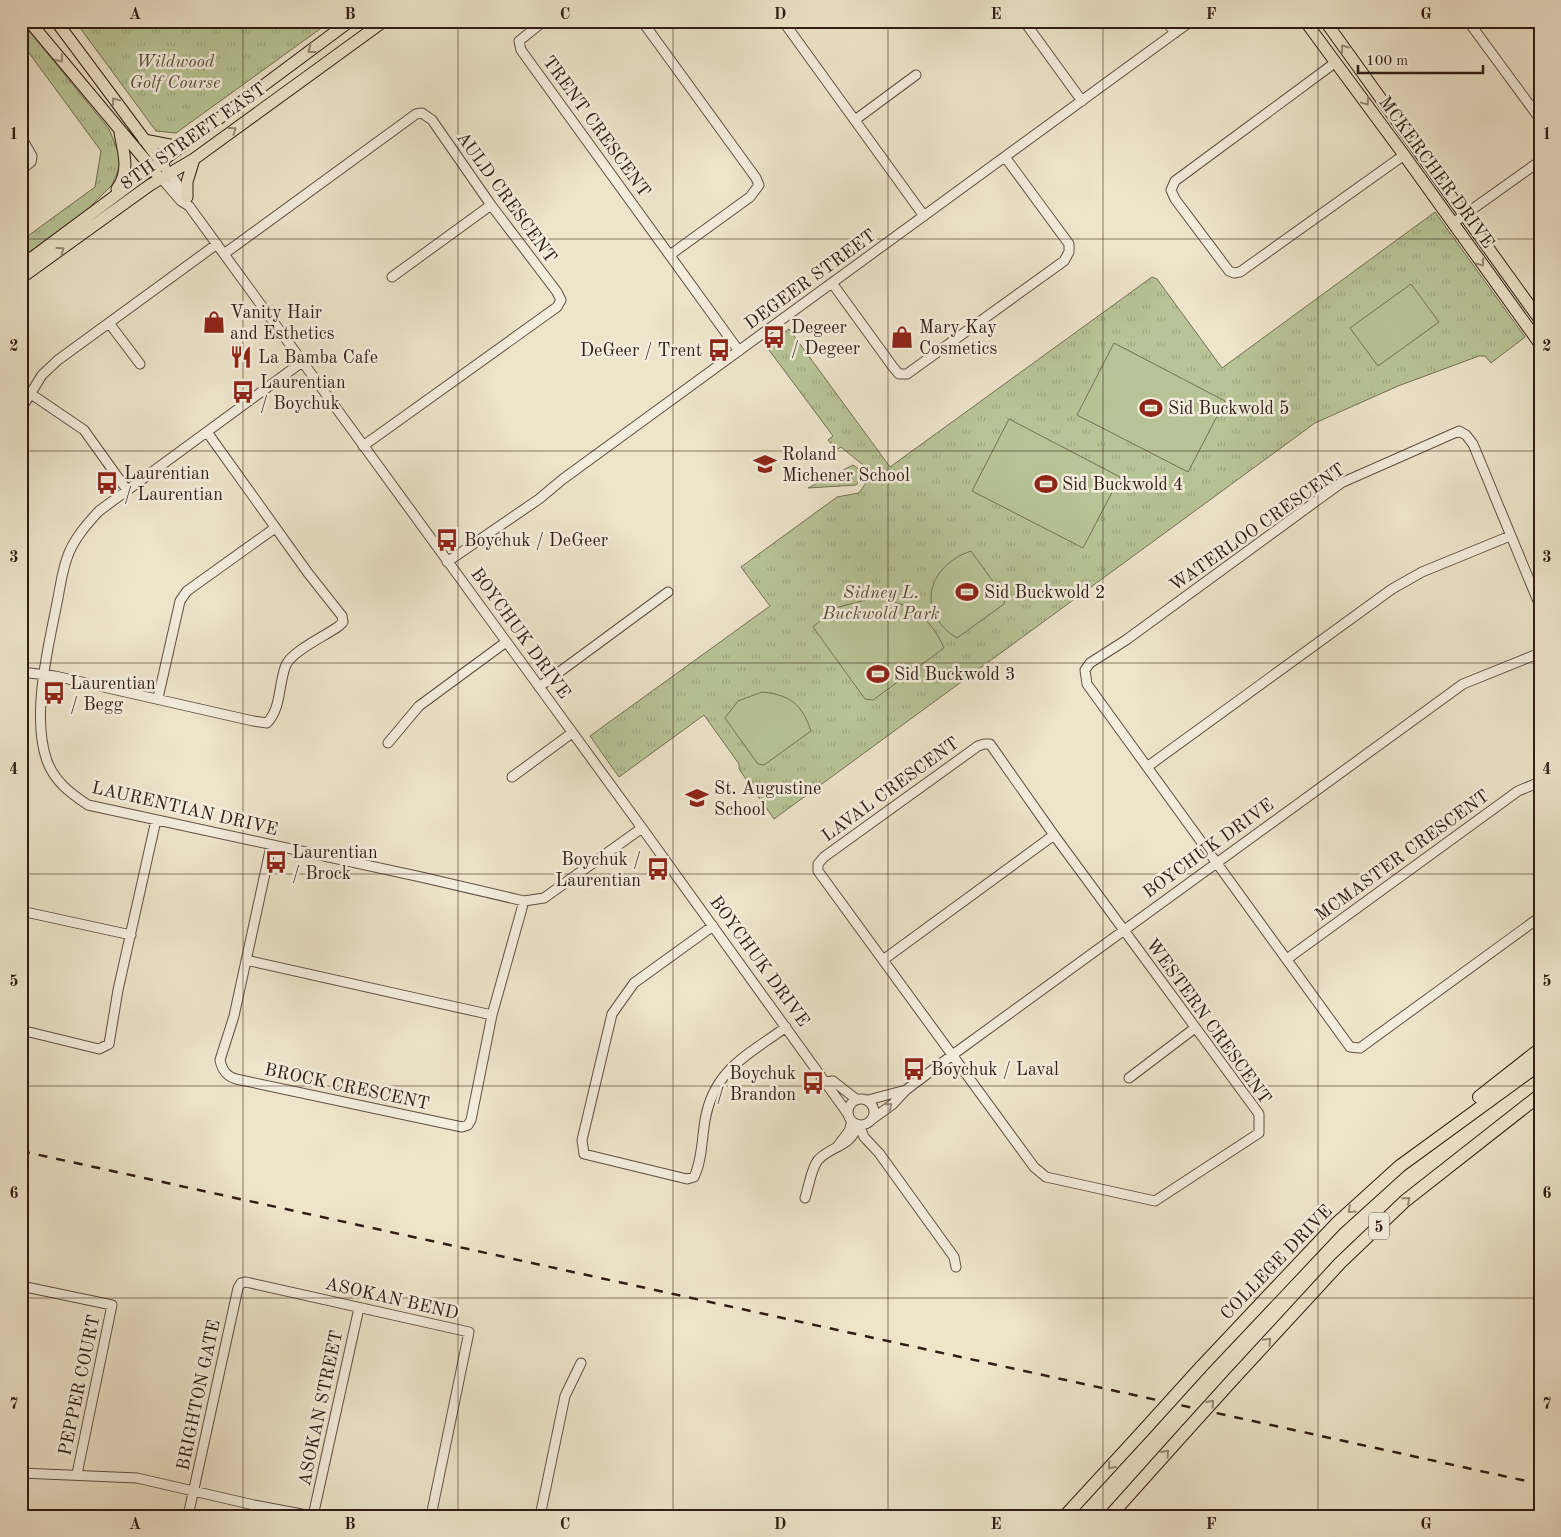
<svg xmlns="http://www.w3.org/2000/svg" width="1561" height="1537" viewBox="0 0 1561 1537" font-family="'Old Standard TT',serif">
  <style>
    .grass { fill: url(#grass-tufts); stroke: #747056 }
    .pitch { fill: #b8c497; stroke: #747056 }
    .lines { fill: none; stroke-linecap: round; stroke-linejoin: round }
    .minor-casing { stroke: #5f4f42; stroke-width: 11 }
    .major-casing { stroke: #301d15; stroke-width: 13 }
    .highway-casing { stroke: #301d15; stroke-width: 14 }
    .minor { stroke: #f3eddd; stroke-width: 9 }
    .major { stroke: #ede4ca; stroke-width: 11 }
    .highway { stroke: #ede4ca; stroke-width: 12 }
    .rail { stroke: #301d15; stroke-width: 2.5; stroke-dasharray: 9 9; stroke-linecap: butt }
    .highway-bridge-casing { stroke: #301d15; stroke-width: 14; stroke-linecap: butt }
    .highway-bridge { stroke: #ede4ca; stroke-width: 12 }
    .oneway { stroke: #988a79 }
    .oneway2 { stroke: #9b8f83 }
    .grid { fill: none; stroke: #301d15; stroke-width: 1; stroke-opacity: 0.55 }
    .labels { text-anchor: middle; stroke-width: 5; stroke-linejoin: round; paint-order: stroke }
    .shield { fill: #f3eddd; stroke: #6a5b51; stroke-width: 1 }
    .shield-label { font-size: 16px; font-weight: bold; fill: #301d15 }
    .park-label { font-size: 18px; font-style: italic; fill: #594f3c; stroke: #f3eddd }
    .street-label { font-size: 18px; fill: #301d15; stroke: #f3eddd }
    .poi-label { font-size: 18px; fill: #301d15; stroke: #f3eddd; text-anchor: start }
    .neatline { fill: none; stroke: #301d15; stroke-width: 2 }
    .grid-label { font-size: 16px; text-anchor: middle; font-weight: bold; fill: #301d15 }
  </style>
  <defs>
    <pattern id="grass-tufts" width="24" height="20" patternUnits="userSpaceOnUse" patternTransform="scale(1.25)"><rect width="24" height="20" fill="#b8c497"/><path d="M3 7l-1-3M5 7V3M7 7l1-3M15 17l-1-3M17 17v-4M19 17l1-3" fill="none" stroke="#9ea881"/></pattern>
  </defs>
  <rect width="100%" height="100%" fill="#ede4ca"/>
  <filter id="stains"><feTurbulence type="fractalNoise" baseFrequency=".004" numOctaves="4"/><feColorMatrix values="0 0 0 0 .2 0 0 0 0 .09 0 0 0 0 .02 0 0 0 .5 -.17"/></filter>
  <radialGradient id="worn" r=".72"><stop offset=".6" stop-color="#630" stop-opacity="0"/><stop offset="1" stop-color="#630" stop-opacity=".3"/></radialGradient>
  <!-- grass -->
  <path class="grass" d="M 21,21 L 109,129 L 119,154 L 120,166 L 112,185 L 88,209 L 21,258 L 21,241 L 95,187 L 101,151 L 21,42 Z
    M 75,21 L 331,21 L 176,133 L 156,131 Z
    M 1435,212 L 1525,337 L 1491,363 L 1485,356 L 1479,356 L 1398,386 L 1315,423 L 774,819 L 739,769 L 739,764 L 704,715 L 619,777 L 590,736 L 770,606 L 741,567 L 837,497 L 859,493 L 873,473 L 841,447 L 836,450 L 828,440 L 833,436 L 766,346 L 789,329 L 890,467 L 1152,277 L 1157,279 L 1222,368 Z
    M 853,465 L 864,473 L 856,485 L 808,488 Z"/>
  <!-- pitch -->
  <path class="pitch" d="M 1411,284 L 1439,322 L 1378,366 L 1350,328 Z
    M 1114,343 L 1225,401 L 1188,472 L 1077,415 Z
    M 1009,419 L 1120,477 L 1083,548 L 972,491 Z
    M 971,551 L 1005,598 L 1004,604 L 957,638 C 915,612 927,566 971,551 Z
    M 873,598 C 907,601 931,617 944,648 L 873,700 L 865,699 L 813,627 L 835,608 Z
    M 762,692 C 790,695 802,704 811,731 L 764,765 L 758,764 L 725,718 L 738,701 Z"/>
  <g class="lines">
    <defs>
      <path id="minor" d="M 544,21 L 519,41 L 521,50 L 739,351
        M 642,21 L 756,178 L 759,185 L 750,197 L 670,255
        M 783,21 L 924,216
        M 1024,21 L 1082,101
        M 1166,21 L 1175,33
        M 1468,21 L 1540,119
        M 1336,62 L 1175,181 L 1171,190 L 1175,199 L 1229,271 L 1234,273 L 1240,272 L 1404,155
        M 855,120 L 916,75
        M 21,137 L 32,156 L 31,162 L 21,170
        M 170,173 L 187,199
        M 161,178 L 181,201 L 189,206 L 642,828 L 848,1114
        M 1453,223 L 1540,161
        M 224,254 L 416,114 L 422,113 L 432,120 L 491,205 L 557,292 L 561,300 L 557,307 L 363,446
        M 392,277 L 491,205
        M 832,283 L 893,367 L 899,374 L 907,374 L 1064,261 L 1069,252 L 1069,244 L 1005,157
        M 109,323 L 140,364
        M 302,362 L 99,511 C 86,525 73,540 67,558 C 62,572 60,588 57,603 C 48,648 31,716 47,761 C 55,782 70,793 88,805 L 421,877 L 524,901 L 544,898 L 642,828
        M 31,394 L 84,430 L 127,490
        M 21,409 L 42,375 L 58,360 L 217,244
        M 447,562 L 539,499 L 563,479 L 1191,21
        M 1540,606 L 1473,444 L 1466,435 L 1459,431 L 1341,483 L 1126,640 L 1090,663 L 1085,670 L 1087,684 L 1350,1047 L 1360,1048 L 1540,917
        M 21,672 L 55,676 L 253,721 L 267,723 C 282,707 278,684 286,665 C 292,651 327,635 339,626 L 343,622 L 342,616 L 308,573 L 207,432
        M 539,687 L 668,592
        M 158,698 L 180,601 L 187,591 L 275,528
        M 388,743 L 419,706 L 506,642
        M 984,744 L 990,744 L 1054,835 L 1259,1114 L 1259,1133 L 1155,1201 L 1046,1177 L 1034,1167 L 818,871 L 818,864 L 824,857 L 978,746 Z
        M 1147,767 L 1392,589 L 1422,572 L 1510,536
        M 512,777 L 572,733
        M 271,846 L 234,1016 L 220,1060 C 222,1070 226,1076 236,1079 L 462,1127 L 468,1125 L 471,1120 L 492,1015 L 524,901
        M 21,911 L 131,935
        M 713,926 L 634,983 L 612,1014 L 582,1140 L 584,1154 L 687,1179 L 694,1177 C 702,1161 702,1138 705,1120 C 714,1069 747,1056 786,1027
        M 1287,959 L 1518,791 L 1540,782
        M 246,960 L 492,1015
        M 883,960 L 1054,835
        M 21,1030 L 99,1049 L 109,1044 L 118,990 L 156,820
        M 1129,1078 L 1195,1028
        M 825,1082 L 833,1081 L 856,1099
        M848 1112a13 13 0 1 1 26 0a13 13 0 1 1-26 0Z
        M 868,1100 L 906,1090
        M 871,1120 L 893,1104 L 906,1090 L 951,1056 L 1463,684 L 1540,653
        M 859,1125 L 864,1137 L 879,1153 L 954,1257 L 956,1267
        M 837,1147 L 849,1131 L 852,1121
        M 805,1198 C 809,1186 811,1169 818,1160 C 832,1145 852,1147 857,1125
        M 21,1286 L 112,1305 L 77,1474
        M 21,1473 L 137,1478 L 254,1505 L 312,1516
        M 188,1516 L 238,1288 L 241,1283 L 246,1282 L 469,1332 L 431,1516
        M 313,1516 L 359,1308
        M 540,1516 L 565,1396 L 581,1363"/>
      <path id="major" d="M 29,21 L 156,173
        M 56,21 L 164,166
        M 1305,21 L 1404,155 L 1540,344
        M 1325,21 L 1540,320
        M 144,140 L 180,147
        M 117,189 C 130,171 124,154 120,133
        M 187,197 L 187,182 L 194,159
        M 21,266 L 350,21
        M 21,278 L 150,185 L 194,159 L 384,21"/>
      <path id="highway" d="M 1479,1097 L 1540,1049
        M 1201,1367 L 1336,1224 L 1400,1166 L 1540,1064
        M 1235,1377 L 1340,1263 L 1405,1201 L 1540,1095
        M 1065,1516 L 1144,1430
        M 1110,1516 L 1187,1430"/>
    </defs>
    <!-- minor casing -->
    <use href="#minor" class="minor-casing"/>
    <!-- major casing -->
    <use href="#major" class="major-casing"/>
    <!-- highway casing -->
    <use href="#highway" class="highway-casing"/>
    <!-- minor -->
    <use href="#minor" class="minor"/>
    <!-- major -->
    <use href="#major" class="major"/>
    <!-- highway -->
    <use href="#highway" class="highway"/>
    <!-- rail -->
    <path class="rail" d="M 21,1151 L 1540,1484"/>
    <defs>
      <path id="highway-bridge" d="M 1144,1430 L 1201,1367
        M 1187,1430 L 1235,1377"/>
    </defs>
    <!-- highway-bridge casing -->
    <use href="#highway-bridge" class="highway-bridge-casing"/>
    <!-- highway-bridge -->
    <use href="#highway-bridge" class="highway-bridge"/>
  </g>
  <!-- one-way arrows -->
  <defs><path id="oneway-chevron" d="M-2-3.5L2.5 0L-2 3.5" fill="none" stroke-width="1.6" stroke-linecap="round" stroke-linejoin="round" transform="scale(1.25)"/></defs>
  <g class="oneway">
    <use href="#oneway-chevron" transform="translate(1344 48) rotate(-126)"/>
    <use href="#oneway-chevron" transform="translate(311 50) rotate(143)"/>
    <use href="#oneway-chevron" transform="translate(60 59) rotate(51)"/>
    <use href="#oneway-chevron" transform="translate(115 101) rotate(-127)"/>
    <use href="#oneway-chevron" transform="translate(1366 102) rotate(53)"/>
    <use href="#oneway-chevron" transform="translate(233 130) rotate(-36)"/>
    <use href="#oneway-chevron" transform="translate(61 250) rotate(-36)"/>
    <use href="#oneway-chevron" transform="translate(1481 263) rotate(54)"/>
    <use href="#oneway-chevron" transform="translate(1407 1200) rotate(-41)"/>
    <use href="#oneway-chevron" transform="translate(1351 1210) rotate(138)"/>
    <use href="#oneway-chevron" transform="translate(1268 1341) rotate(-47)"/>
    <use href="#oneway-chevron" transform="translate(1211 1403) rotate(-48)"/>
    <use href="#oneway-chevron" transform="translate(1166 1453) rotate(-48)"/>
    <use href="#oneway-chevron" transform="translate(1111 1466) rotate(132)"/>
  </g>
  <use class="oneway2" href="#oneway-chevron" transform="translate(889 1106) rotate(-39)"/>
  <!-- grid -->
  <path class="grid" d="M 243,21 L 243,1516M 458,21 L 458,1516M 673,21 L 673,1516M 888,21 L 888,1516M 1103,21 L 1103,1516M 1318,21 L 1318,1516M 21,239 L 1540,239M 21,451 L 1540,451M 21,663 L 1540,663M 21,874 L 1540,874M 21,1086 L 1540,1086M 21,1298 L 1540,1298"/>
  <!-- icons -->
  <defs>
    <symbol id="shop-bare" viewBox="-9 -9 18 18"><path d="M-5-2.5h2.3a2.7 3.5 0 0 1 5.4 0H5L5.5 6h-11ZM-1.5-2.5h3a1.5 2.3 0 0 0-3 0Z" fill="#8f2418" stroke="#f3eddd" stroke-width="2.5" paint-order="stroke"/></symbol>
    <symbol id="bus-bare" viewBox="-9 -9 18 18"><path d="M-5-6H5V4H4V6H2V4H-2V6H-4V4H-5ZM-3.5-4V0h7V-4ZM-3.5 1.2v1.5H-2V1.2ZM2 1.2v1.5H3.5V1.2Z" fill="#8f2418" stroke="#f3eddd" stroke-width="2.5" paint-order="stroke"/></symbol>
    <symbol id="restaurant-bare" viewBox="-9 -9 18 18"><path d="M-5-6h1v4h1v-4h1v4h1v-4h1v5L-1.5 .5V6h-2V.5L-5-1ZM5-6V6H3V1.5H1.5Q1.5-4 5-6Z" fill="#8f2418" stroke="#f3eddd" stroke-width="2.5" paint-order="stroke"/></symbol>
    <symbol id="stadium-bare" viewBox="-9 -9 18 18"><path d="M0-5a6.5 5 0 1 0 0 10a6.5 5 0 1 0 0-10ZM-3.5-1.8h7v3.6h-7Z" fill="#8f2418" stroke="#f3eddd" stroke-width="2.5" paint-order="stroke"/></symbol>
    <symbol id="school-bare" viewBox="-9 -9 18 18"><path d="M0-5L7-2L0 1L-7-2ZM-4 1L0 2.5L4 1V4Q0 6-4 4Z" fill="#8f2418" stroke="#f3eddd" stroke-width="2.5" paint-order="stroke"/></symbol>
  </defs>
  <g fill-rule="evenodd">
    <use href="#shop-bare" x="198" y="306" width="32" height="32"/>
    <use href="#bus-bare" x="758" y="321" width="32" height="32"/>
    <use href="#shop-bare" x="886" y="321" width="32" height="32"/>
    <use href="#bus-bare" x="703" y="334" width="32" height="32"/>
    <use href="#restaurant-bare" x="225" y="341" width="32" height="32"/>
    <use href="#bus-bare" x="227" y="376" width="32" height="32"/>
    <use href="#stadium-bare" x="1135" y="392" width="32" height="32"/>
    <use href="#school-bare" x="749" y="448" width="32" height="32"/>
    <use href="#bus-bare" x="91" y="467" width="32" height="32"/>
    <use href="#stadium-bare" x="1030" y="468" width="32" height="32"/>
    <use href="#bus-bare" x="431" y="524" width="32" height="32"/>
    <use href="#stadium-bare" x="951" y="576" width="32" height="32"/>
    <use href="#stadium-bare" x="862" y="658" width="32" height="32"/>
    <use href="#bus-bare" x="38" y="677" width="32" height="32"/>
    <use href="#school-bare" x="681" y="782" width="32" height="32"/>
    <use href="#bus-bare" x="260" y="846" width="32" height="32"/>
    <use href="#bus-bare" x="642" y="853" width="32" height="32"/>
    <use href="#bus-bare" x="898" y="1053" width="32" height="32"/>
    <use href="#bus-bare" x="797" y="1067" width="32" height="32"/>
  </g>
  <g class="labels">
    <!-- shield labels -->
    <rect class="shield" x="1369" y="1212.5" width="20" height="27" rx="4"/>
    <g class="shield-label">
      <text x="1379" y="1232">5</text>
    </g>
    <!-- park labels -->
    <g class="park-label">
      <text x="175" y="67">Wildwood<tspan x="175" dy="21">Golf Course</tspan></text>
      <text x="881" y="598">Sidney L.<tspan x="881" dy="21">Buckwold Park</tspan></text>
    </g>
    <!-- street labels -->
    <g class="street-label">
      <text transform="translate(597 126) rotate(54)" y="6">TRENT CRESCENT</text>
      <text transform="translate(193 136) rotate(-35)" y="6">8TH STREET EAST</text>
      <text transform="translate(1437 172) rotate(54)" y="6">MCKERCHER DRIVE</text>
      <text transform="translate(507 197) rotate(54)" y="6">AULD CRESCENT</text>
      <text transform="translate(810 279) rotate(-36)" y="6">DEGEER STREET</text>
      <text transform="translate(1257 527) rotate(-35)" y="6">WATERLOO CRESCENT</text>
      <text transform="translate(521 633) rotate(54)" y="6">BOYCHUK DRIVE</text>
      <text transform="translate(890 789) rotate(-36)" y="6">LAVAL CRESCENT</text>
      <text transform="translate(185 808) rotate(13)" y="6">LAURENTIAN DRIVE</text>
      <text transform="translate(1208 848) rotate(-36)" y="6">BOYCHUK DRIVE</text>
      <text transform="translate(1402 855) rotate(-36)" y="6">MCMASTER CRESCENT</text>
      <text transform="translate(760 961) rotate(54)" y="6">BOYCHUK DRIVE</text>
      <text transform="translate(1209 1021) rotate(54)" y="6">WESTERN CRESCENT</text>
      <text transform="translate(347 1086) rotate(12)" y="6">BROCK CRESCENT</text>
      <text transform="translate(1276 1262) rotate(-46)" y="6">COLLEGE DRIVE</text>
      <text transform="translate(392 1298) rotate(13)" y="6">ASOKAN BEND</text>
      <text transform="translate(79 1385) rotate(-78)" y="6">PEPPER COURT</text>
      <text transform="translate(198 1395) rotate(-78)" y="6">BRIGHTON GATE</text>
      <text transform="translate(320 1408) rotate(-78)" y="6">ASOKAN STREET</text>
    </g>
    <!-- poi labels -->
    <g class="poi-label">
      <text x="230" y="318">Vanity Hair<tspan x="230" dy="21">and Esthetics</tspan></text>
      <text x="791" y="333">Degeer<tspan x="791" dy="21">/ Degeer</tspan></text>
      <text x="919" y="333">Mary Kay<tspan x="919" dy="21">Cosmetics</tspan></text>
      <text x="702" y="356" text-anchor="end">DeGeer / Trent</text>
      <text x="258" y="363">La Bamba Cafe</text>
      <text x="260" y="388">Laurentian<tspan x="260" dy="21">/ Boychuk</tspan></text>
      <text x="1168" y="414">Sid Buckwold 5</text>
      <text x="782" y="460">Roland<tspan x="782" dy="21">Michener School</tspan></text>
      <text x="124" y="479">Laurentian<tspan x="124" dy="21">/ Laurentian</tspan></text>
      <text x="1062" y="490">Sid Buckwold 4</text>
      <text x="464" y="546">Boychuk / DeGeer</text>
      <text x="984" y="598">Sid Buckwold 2</text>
      <text x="894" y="680">Sid Buckwold 3</text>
      <text x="70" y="689">Laurentian<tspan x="70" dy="21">/ Begg</tspan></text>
      <text x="714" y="794">St. Augustine<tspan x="714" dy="21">School</tspan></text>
      <text x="292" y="858">Laurentian<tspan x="292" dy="21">/ Brock</tspan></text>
      <text x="641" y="865" text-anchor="end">Boychuk /<tspan x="641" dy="21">Laurentian</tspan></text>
      <text x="931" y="1075">Boychuk / Laval</text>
      <text x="796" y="1079" text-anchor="end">Boychuk<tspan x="796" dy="21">/ Brandon</tspan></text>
    </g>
  </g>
  <!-- margin -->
  <rect width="1561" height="1537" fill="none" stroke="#ede4ca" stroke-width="55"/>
  <!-- scale -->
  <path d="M1358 65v8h125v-8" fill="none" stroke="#301d15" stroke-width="2.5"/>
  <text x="1366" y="65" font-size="15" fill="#301d15" stroke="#f3eddd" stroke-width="4" paint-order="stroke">100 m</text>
  <rect x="28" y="28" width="1506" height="1482" class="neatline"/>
  <g class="grid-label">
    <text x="135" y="19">A</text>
    <text x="350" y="19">B</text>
    <text x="565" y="19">C</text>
    <text x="780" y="19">D</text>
    <text x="996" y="19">E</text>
    <text x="1211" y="19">F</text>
    <text x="1426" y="19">G</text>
    <text x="14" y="139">1</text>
    <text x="1547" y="139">1</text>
    <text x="14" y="351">2</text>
    <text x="1547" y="351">2</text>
    <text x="14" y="562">3</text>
    <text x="1547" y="562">3</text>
    <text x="14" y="774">4</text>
    <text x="1547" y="774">4</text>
    <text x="14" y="986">5</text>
    <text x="1547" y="986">5</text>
    <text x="14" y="1198">6</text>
    <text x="1547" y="1198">6</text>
    <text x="14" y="1409">7</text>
    <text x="1547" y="1409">7</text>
    <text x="135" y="1529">A</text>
    <text x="350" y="1529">B</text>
    <text x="565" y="1529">C</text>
    <text x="780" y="1529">D</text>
    <text x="996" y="1529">E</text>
    <text x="1211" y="1529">F</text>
    <text x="1426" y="1529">G</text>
  </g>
  <rect width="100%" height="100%" filter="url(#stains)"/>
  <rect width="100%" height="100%" fill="url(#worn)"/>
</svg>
